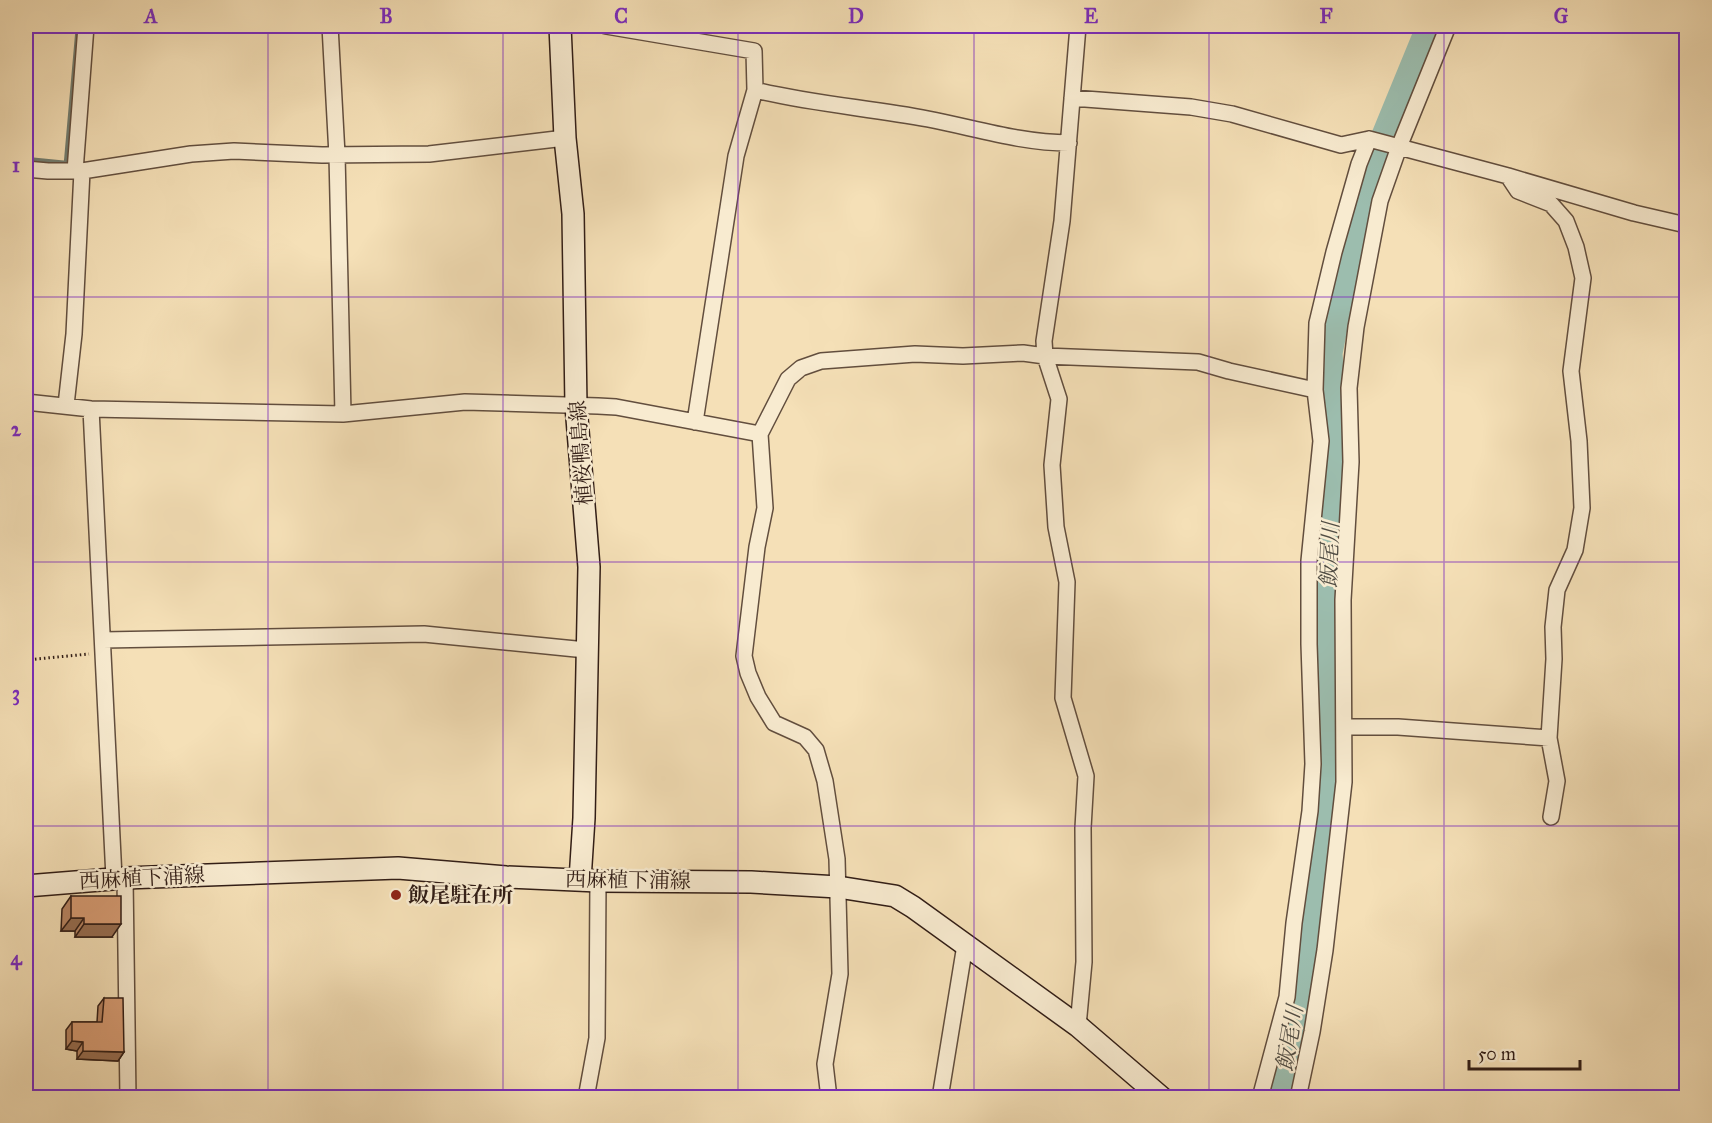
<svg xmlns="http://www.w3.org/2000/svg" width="1712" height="1123" viewBox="0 0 1712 1123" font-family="'IM FELL Great Primer','Noto Serif JP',serif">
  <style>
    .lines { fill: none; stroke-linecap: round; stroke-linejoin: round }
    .stream { stroke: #717d71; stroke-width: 4.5 }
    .river { stroke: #9cbdae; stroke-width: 27 }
    .street-casing { stroke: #624e3e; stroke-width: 18 }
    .secondary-casing { stroke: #311d16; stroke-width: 24 }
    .path { stroke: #311d16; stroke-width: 3; stroke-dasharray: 1.5 3; stroke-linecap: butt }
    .street { stroke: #f8ebd0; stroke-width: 15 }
    .secondary { stroke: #f8ebd0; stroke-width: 21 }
    .wall { fill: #b98664; stroke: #311d16; stroke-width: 1.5 }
    .shaded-wall { fill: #966d51; stroke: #311d16; stroke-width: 1.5 }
    .building { fill: #d79c74; stroke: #311d16; stroke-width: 1.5 }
    .grid { fill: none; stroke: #7b2cbf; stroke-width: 1.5; stroke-opacity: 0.55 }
    .poi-dot { fill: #8f2418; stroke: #f8ebd0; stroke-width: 2 }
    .labels { text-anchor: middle; stroke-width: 5; stroke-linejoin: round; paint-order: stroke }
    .street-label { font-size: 21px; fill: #311d16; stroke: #f8ebd0 }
    .poi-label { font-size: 21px; font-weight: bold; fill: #311d16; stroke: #f8ebd0; text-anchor: start }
    .water-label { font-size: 22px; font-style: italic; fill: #514d44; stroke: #f8ebd0 }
    .neatline { fill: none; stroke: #7b2cbf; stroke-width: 2 }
    .grid-label { font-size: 20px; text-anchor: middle; font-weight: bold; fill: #7b2cbf }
  </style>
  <rect width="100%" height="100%" fill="#f5e0b7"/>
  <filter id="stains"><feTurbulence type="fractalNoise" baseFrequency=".00333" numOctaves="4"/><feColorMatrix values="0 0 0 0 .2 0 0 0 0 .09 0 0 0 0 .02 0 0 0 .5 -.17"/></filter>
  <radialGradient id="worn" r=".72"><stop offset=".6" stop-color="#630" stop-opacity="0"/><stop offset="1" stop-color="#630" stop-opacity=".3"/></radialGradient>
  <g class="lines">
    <!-- stream -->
    <path class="stream" d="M 26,159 L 66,163 L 78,26"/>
    <!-- river -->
    <path class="river" d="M 1279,1098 L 1300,983 L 1326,773 L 1328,551 L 1334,430 L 1329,353 L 1343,283 L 1375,160 L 1430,26"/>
    <defs>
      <path id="street" d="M 330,26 L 337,155 L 343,414
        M 606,26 L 754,51 L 755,90 C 812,104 871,108 928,119 C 975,128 1021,143 1069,143
        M 1078,26 L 1062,221 L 1044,341 L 1045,356 L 1059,399 L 1052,465 L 1056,527 L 1067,582 L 1063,698 L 1086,776 L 1083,828 L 1084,962 L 1078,1026
        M 1072,98 L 1191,107 L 1232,114 L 1341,145 L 1369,139 L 1508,176 L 1634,213 L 1686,225
        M 26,169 L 48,171 L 82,171 L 191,154 L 234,151 L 322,155 L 429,154 L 565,138
        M 75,171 L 86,26
        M 1508,176 L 1518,191 L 1551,204 L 1566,221 L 1576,247 L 1583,278 L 1571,371 L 1579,441 L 1582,508 L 1575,550 L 1557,590 L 1553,627 L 1554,659 L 1549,738 L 1557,781 L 1551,817
        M 26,402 L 91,409 L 343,414 L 465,402 L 598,406 L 616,407 L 760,434
        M 66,405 L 74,334 L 82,171
        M 91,409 L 114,878
        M 695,422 L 736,156 L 755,90
        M 103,640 L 424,634 L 586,650
        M 1345,727 L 1398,727 L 1549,738
        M 125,878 L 128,1098
        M 586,1098 L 597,1038 L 598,881
        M 829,1098 L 825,1064 L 840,974 L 837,859 L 825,781 L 816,750 L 805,737 L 774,723 L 758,697 L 748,673 L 744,656 L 757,547 L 765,508 L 760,434 L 788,379 L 801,368 L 821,361 L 915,354 L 963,356 L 1023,353 L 1045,356 L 1198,362 L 1229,371 L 1315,390
        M 940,1098 L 965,945
        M 1260,1098 L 1287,997 L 1294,923 L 1310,811 L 1313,764 L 1309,644 L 1309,561 L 1321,441 L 1315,390 L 1317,323 L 1334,252 L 1359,164 L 1369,139
        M 1298,1098 L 1312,1032 L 1325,950 L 1344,782 L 1343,600 L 1351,462 L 1349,388 L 1356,327 L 1380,201 L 1399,147 L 1448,26"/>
      <path id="secondary" d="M 560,26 L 565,138 L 573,214 L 576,406 L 589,567 L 584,818 L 580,880
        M 26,886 L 125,878 L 398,868 L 506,877 L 598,881 L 751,882 L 838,887 L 895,896 L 913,907 L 1078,1026 L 1162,1098"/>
    </defs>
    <!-- street casing -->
    <use href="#street" class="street-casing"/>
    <!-- secondary casing -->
    <use href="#secondary" class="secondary-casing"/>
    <!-- path -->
    <path class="path" d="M 26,660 L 89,654"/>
    <!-- street -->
    <use href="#street" class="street"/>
    <!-- secondary -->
    <use href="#secondary" class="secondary"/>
  </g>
  <!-- wall -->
  <path class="wall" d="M 71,896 L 112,937 L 75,937 L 75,931 L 61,931 L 62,909 Z
    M 104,998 L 124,1052 L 118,1061 L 77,1059 L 77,1051 L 66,1049 L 66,1030 L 72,1022 L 97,1022 L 98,1006 Z"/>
  <!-- shaded-wall -->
  <path class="shaded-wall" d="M 71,918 L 84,918 L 75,931 L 61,931 Z
    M 84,924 L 121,924 L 112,937 L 75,937 Z
    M 72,1041 L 83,1042 L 77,1051 L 66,1049 Z
    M 83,1051 L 124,1052 L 118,1061 L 77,1059 Z"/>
  <!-- building -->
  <path class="building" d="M 71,896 L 121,896 L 121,924 L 84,924 L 84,918 L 71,918 Z
    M 104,998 L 123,998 L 124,1052 L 83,1051 L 83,1042 L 72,1041 L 72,1022 L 102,1022 Z"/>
  <!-- grid -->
  <path class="grid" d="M 268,26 L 268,1098M 503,26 L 503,1098M 738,26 L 738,1098M 974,26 L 974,1098M 1209,26 L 1209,1098M 1444,26 L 1444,1098M 26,297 L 1686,297M 26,562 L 1686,562M 26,826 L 1686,826"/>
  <!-- markers -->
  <circle class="poi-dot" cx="396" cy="895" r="6"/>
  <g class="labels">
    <!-- street labels -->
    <g class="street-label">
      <text transform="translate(581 453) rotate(-94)" y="7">植桜鴨島線</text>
      <text transform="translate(142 878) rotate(-3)" y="7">西麻植下浦線</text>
      <text transform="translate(628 880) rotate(1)" y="7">西麻植下浦線</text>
    </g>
    <!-- poi labels -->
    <g class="poi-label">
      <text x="408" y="902">飯尾駐在所</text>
    </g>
    <!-- water labels -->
    <g class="water-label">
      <text transform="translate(1329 555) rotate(-88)" y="8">飯尾川</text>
      <text transform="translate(1289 1038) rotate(-80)" y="8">飯尾川</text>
    </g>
  </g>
  <!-- margin -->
  <rect width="1712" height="1123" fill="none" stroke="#f5e0b7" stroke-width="66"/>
  <!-- scale -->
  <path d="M1469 1060v9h111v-9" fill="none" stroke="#311d16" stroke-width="3"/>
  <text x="1478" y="1060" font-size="18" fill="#311d16" stroke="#f8ebd0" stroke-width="4.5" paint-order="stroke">50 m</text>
  <rect x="33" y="33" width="1646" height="1057" class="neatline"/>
  <g class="grid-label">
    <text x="151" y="23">A</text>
    <text x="386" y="23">B</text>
    <text x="621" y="23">C</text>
    <text x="856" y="23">D</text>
    <text x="1091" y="23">E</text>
    <text x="1326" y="23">F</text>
    <text x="1561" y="23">G</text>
    <text x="16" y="172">1</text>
    <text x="16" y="436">2</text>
    <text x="16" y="700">3</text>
    <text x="16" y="965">4</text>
  </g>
  <rect width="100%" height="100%" filter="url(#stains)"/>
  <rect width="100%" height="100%" fill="url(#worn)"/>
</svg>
